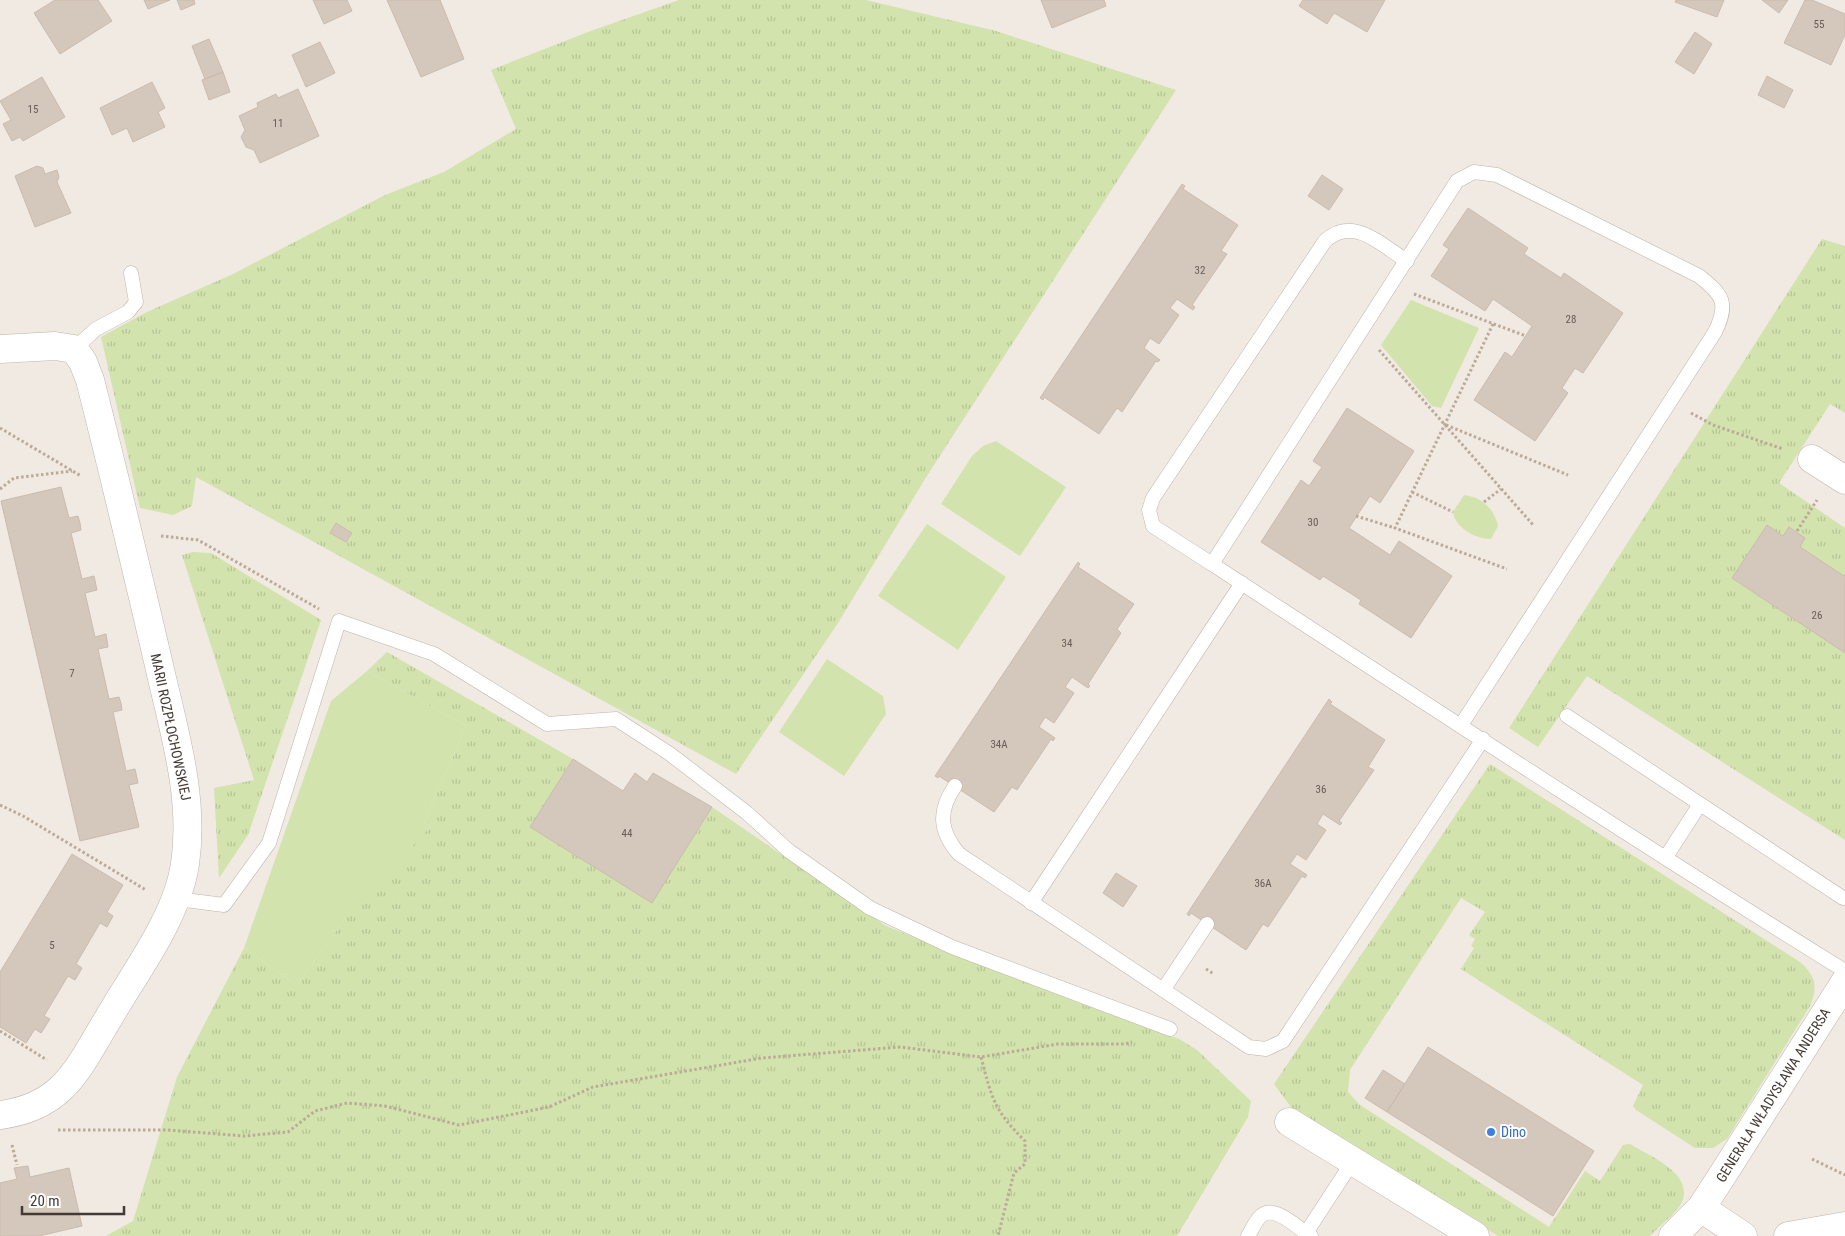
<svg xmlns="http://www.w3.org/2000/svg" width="1845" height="1236" viewBox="0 0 1845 1236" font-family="'Roboto Condensed',sans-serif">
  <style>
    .grass { fill: url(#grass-tufts) }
    .green { fill: #d2e3ad }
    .building { fill: #d4c7bc; stroke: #cbbbad }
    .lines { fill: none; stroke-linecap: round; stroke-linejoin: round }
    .lane-casing { stroke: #beb4a9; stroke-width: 15 }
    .street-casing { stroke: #beb4a9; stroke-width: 29 }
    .path { stroke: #bcaa98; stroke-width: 3; stroke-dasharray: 2.5 2.5; stroke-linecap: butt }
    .lane { stroke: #fff; stroke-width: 14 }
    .street { stroke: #fff; stroke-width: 28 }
    .shop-dot { fill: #3f7fe0; stroke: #fff; stroke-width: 2 }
    .labels { text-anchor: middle; stroke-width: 4; stroke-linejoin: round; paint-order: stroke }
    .number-label { font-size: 11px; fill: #665d56 }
    .street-label { font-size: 14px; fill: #423a34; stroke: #fff }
    .shop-label { font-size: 14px; fill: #366cbe; stroke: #fff; text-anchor: start }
  </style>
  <defs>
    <pattern id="grass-tufts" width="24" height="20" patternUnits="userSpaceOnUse" patternTransform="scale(1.25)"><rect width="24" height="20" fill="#d2e3ad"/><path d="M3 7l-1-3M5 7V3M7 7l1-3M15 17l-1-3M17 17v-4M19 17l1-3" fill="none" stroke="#b6c495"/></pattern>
  </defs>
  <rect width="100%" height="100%" fill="#f0eae3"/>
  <!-- grass -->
  <path class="grass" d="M 679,0 L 866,0 L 996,31 L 1176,90 L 925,479 L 838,623 L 736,774 L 196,477 L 192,506 L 173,515 L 140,508 L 101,337 L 147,312 L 233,274 L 385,195 L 444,172 L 516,129 L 491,70 L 588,32 Z
    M 1822,239 L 1845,246 L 1845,413 L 1830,404 L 1779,483 L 1845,528 L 1845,840 L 1587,676 L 1538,747 L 1509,728 Z
    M 193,552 L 211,553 L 321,620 L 248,835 L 219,878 L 214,788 L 254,780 L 182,555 Z
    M 387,652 L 573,759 L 530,827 L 652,902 L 712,807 L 886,926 L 1082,1004 L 1179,1039 L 1197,1050 L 1251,1101 L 1248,1117 L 1177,1236 L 106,1236 L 133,1221 L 177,1077 L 244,948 L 297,985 L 347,916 L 431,826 L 424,823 L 466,726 L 367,671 Z
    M 1490,764 L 1800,962 C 1816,976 1818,987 1810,1006 L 1727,1139 L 1713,1148 L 1695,1148 L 1636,1110 L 1633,1106 L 1643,1085 L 1461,969 L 1474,948 L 1471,946 L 1475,939 L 1469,935 L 1485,912 L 1461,898 L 1350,1070 L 1348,1092 L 1360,1105 L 1549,1227 L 1585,1171 L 1600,1181 L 1623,1145 L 1630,1144 C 1649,1156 1694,1173 1682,1202 C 1676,1214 1659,1226 1650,1236 L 1498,1236 L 1293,1110 L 1274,1084 Z"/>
  <!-- green -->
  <path class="green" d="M 1411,300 L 1479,328 L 1441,408 L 1432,406 L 1381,345 Z
    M 996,441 L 1066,487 L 1020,556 L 941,504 L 972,456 L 983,446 Z
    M 1464,495 C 1481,497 1494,508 1498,526 L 1491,539 C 1476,539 1455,528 1453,512 Z
    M 927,524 L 1006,577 L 958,650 L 878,596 Z
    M 827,659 L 883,696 L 886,714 L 844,776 L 779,732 Z
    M 367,671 L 466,726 L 424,823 L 431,826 L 360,904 L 360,917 L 347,916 L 297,985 L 244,948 L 331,701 Z"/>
  <!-- building -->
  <path class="building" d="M 55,0 L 98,0 L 112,21 L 60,54 L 34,13 Z
    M 144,0 L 170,0 L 148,9 Z
    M 177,0 L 194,0 L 195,4 L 181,10 Z
    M 313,0 L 347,0 L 352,11 L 324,24 Z
    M 387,0 L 440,0 L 464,59 L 421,77 Z
    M 1041,0 L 1104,0 L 1106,6 L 1052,28 Z
    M 1303,0 L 1385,0 L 1367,32 L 1334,13 L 1327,24 L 1299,6 Z
    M 1676,0 L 1724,0 L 1717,17 L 1675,2 Z
    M 1762,0 L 1788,0 L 1779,13 Z
    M 1805,0 L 1812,0 L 1845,14 L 1845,35 L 1831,65 L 1784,43 Z
    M 1695,32 L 1712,44 L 1694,74 L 1675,62 Z
    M 209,39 L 223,72 L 205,79 L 192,46 Z
    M 320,42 L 335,73 L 306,87 L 292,55 Z
    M 223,72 L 230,92 L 209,100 L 202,80 Z
    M 1767,76 L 1793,90 L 1784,108 L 1758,95 Z
    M 42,77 L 65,117 L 23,141 L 20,137 L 12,141 L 3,124 L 11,120 L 0,101 Z
    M 152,82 L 165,108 L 158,112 L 165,127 L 133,142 L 127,128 L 112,135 L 100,108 Z
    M 298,89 L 319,136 L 260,163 L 254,150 L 246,147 L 241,137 L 245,130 L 239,116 L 258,107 L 257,103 L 276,94 L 278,98 Z
    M 37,166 L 43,168 L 45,174 L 57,170 L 59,177 L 57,182 L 71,213 L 35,227 L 15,176 Z
    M 1322,175 L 1343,189 L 1329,210 L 1308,196 Z
    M 1182,184 L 1185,186 L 1183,189 L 1238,225 L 1221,251 L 1227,254 L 1192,305 L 1195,307 L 1193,310 L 1177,299 L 1170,308 L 1179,315 L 1159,344 L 1150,338 L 1144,348 L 1160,360 L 1158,362 L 1156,361 L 1122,412 L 1117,408 L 1099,434 L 1044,397 L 1043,400 L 1040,398 Z
    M 1468,208 L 1528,248 L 1524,254 L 1561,278 L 1564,273 L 1623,313 L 1583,373 L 1575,368 L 1562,388 L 1568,393 L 1535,441 L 1474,400 L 1505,352 L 1512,357 L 1532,326 L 1493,299 L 1485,311 L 1431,276 L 1449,249 L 1443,245 Z
    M 1347,408 L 1414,451 L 1380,503 L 1370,496 L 1349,528 L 1390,555 L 1399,541 L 1452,576 L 1411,638 L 1359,604 L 1361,600 L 1323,576 L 1320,580 L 1261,542 L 1301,480 L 1309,486 L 1322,467 L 1313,461 Z
    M 61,487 L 69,518 L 78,516 L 80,523 L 81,530 L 71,533 L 82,579 L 94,576 L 97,590 L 85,593 L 95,637 L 106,634 L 108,647 L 98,649 L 109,699 L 119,697 L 121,703 L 122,710 L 113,712 L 126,771 L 135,769 L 138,783 L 129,785 L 139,827 L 80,841 L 1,501 Z
    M 336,523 L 352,533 L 346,542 L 330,533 Z
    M 1767,525 L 1783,536 L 1789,527 L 1805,538 L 1800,547 L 1844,576 L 1845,574 L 1845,653 L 1732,578 Z
    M 1078,562 L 1080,564 L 1078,567 L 1134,604 L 1117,629 L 1121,633 L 1088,684 L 1090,686 L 1088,688 L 1072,677 L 1065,687 L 1074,693 L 1054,723 L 1045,717 L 1039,727 L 1055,738 L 1053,741 L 1051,739 L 1017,790 L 1012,787 L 994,812 L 939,776 L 938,778 L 935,776 Z
    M 1329,699 L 1332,702 L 1330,704 L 1385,740 L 1368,767 L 1374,770 L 1339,821 L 1342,823 L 1340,825 L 1323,814 L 1317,824 L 1326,830 L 1306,860 L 1297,854 L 1290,864 L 1307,875 L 1305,878 L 1302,876 L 1268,927 L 1263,924 L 1246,950 L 1191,913 L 1189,916 L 1187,914 Z
    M 573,759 L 623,791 L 635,773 L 647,782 L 653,773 L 712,807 L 652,903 L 530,827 Z
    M 72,854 L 123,885 L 107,912 L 113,916 L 107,927 L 100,923 L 76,964 L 82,968 L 78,975 L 75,980 L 68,976 L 44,1016 L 50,1019 L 45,1027 L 41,1033 L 35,1029 L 26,1043 L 0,1027 L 0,972 Z
    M 1116,873 L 1137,886 L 1123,907 L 1103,893 Z
    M 1428,1047 L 1594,1151 L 1553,1216 L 1387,1112 Z
    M 1383,1070 L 1405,1084 L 1387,1112 L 1365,1098 Z
    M 28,1166 L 30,1177 L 69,1168 L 82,1226 L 39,1236 L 0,1236 L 0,1183 L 17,1179 L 14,1168 Z"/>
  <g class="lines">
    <defs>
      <path id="lane" d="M 74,349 L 96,329 L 128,312 L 136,302 L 131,273
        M 1212,564 L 1153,526 L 1149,510 L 1153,498 L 1325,241 C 1353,215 1381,245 1407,261
        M 1567,716 L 1700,804 L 1666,857
        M 1461,725 L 1715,332 C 1729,303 1723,295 1699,276 L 1497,175 L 1474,172 L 1457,181 L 1212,564 C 1422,701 1632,839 1845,971
        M 955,786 C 938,811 939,831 959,854 L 1249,1047 L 1266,1049 L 1283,1041 L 1483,739
        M 1700,804 L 1843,898
        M 177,899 L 224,905 L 269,843 L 339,621 L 434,654 L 547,724 L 616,719 L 670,754 L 747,813 L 789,851 L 870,908 L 952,947 L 1170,1029
        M 1031,903 L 1242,583
        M 1163,990 L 1207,924
        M 1248,1236 C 1252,1230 1255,1221 1261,1216 C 1273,1204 1296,1226 1306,1233
        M 1311,1236 L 1306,1233 L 1353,1161"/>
      <path id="street" d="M 0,349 L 55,346 L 74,349 L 83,362 L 90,380 C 114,474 136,567 158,661 C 173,728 195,796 185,864 C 177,918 135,972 108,1019 C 78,1068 64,1107 0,1115
        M 1812,459 L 1845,480
        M 1289,1122 L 1475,1236
        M 1701,1208 L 1743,1236
        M 1673,1236 L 1701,1208 L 1720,1179 L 1845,982
        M 1788,1236 L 1845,1226"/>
    </defs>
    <!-- lane casing -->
    <use href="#lane" class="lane-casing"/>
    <!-- street casing -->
    <use href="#street" class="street-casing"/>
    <!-- path -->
    <path class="path" d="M 1414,294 L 1526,336
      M 1493,324 L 1395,528 L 1507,569
      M 1379,350 L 1534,526
      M 1691,413 L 1713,425 L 1783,449
      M 1446,425 L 1568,475
      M 0,428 L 81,476
      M 0,489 L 14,478 L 72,471
      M 1412,492 L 1453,512
      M 1484,502 L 1501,489
      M 1356,516 L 1395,528
      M 1797,531 L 1817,500
      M 161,536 L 198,540 L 319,609
      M 0,805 L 23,816 L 146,890
      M 1206,969 L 1214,974
      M 0,1031 L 47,1060
      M 981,1057 C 992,1099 994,1110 1025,1141 L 1025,1164 L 1014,1173 L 998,1236
      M 58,1130 L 168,1130 L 244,1136 L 288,1132 L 315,1111 L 347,1103 L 385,1106 L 459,1125 L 549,1107 L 593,1087 L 762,1058 L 900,1047 L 981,1057 L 1058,1044 L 1125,1044 L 1132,1042
      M 12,1145 L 17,1165
      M 1812,1159 L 1845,1175"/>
    <!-- lane -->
    <use href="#lane" class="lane"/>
    <!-- street -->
    <use href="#street" class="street"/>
  </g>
  <!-- markers -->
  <circle class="shop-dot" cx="1491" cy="1132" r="5"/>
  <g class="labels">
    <!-- number labels -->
    <g class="number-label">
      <text x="1819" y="28">55</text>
      <text x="33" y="113">15</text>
      <text x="278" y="127">11</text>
      <text x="1200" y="274">32</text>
      <text x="1571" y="323">28</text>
      <text x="1313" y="526">30</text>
      <text x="1817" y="619">26</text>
      <text x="1067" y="647">34</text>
      <text x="72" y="677">7</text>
      <text x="999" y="748">34A</text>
      <text x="1321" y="793">36</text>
      <text x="627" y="837">44</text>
      <text x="1263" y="887">36A</text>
      <text x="52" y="949">5</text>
    </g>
    <!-- street labels -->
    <g class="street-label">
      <text transform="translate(171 727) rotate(78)" y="5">MARII ROZPŁOCHOWSKIEJ</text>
      <text transform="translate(1773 1095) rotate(-58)" y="5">GENERAŁA WŁADYSŁAWA ANDERSA</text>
    </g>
    <!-- shop labels -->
    <g class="shop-label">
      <text x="1501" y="1137">Dino</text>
    </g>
  </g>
  <!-- scale -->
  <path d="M22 1206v8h102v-8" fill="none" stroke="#423a34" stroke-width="2.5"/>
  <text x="30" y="1206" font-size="15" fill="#423a34" stroke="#ffffff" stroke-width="4" paint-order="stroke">20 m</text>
</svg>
